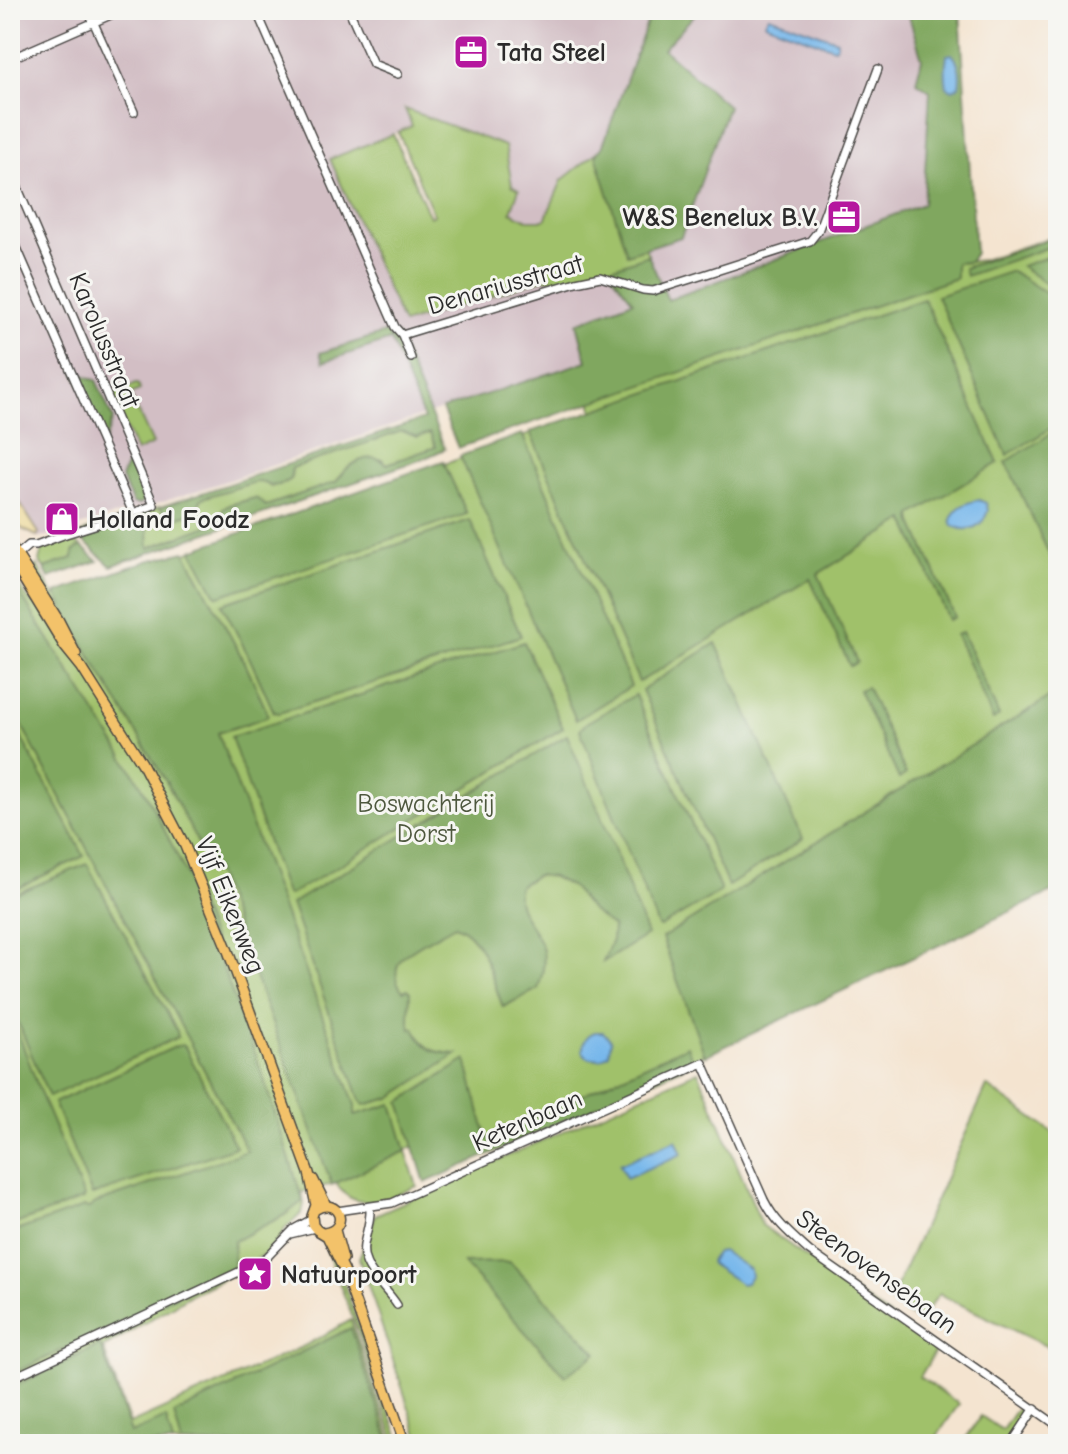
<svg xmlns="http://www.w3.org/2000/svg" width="1068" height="1454" viewBox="0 0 1068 1454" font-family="'Comic Neue',sans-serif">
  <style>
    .industrial { fill: #d2bec4 }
    .green { fill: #a0c16a; stroke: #66764a; stroke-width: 2 }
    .forest { fill: #80a75e; stroke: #566944; stroke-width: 2 }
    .sand { fill: #eeda9e; stroke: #8c8264; stroke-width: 2 }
    .water { fill: #77b7eb; stroke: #51718b; stroke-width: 2 }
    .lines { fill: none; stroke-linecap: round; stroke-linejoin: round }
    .minor-casing { stroke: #494744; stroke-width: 10 }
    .major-casing { stroke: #494744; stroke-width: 12 }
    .minor { stroke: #fff; stroke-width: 7 }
    .major { stroke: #f3c26a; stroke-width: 9 }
    .labels { text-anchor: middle; stroke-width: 6; stroke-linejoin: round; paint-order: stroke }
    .poi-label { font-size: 26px; font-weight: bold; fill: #2b2b2b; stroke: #f6f6f2; text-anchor: start }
    .street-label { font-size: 26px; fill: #2b2b2b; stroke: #f6f6f2 }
    .park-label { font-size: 26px; fill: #4e583e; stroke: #f6f6f2 }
  </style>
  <rect width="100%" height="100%" fill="#f6f6f2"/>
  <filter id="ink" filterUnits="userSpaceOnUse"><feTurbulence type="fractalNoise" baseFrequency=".0125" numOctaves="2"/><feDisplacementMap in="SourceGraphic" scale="16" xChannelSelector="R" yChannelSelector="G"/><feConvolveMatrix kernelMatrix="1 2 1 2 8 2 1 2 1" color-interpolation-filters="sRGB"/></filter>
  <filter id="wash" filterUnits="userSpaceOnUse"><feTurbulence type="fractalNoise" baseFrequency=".006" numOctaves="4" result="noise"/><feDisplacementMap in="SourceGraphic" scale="32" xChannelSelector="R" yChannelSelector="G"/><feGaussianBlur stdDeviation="1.8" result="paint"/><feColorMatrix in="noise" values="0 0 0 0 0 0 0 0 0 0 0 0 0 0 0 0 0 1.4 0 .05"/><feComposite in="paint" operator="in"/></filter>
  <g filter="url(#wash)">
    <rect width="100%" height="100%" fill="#f4e4d0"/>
    <!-- industrial -->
    <path class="industrial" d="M 10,10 L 930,10 L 932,66 L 924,204 L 667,301 L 602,149 L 562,180 L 545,220 L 528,220 L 510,212 L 512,185 L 406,109 L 412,126 L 331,160 L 404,324 L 543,279 L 566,280 L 608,269 L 633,301 L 587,361 L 151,506 L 136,509 L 40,538 L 22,529 L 10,516 Z"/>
    <!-- green -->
    <path class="green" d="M 405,109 L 505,146 L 512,185 L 519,189 L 511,212 L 528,220 L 545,220 L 562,180 L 602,148 L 668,301 L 982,260 L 1058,235 L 1058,888 L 679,1066 L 429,1180 L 419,1148 L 412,1147 L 379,1163 L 406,1151 L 417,1186 C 390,1198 355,1216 336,1183 L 302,1192 L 304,1204 L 302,1213 L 284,1230 L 280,1239 L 264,1255 L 245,1265 L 246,1268 L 192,1294 L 103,1348 L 130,1424 L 304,1346 L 351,1320 L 393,1444 L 10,1444 L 10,574 L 32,603 L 47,598 L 30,572 L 37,565 L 54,596 L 259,529 L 593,412 L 587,361 L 577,323 L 633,301 L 608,269 L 566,280 L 543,279 L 403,324 L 330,159 L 393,134 L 430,217 L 434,215 L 398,132 L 412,126 Z
      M 136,384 L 138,384 L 140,390 L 130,394 L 153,444 L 136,452 L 111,395 Z
      M 402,431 L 417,437 L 430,433 L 436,447 L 387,464 L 382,459 C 362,460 347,462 337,482 L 266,506 L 259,500 L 255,498 L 229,505 L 223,509 L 217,523 L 148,548 L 147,510 L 160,507 L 167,518 L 172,519 L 191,513 L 196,510 L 202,498 L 255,482 L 263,482 L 271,487 L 291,478 L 292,468 Z
      M 68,537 L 81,546 L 73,552 L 74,558 L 44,568 L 39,561 L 43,546 Z
      M 698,1071 L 762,1225 L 936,1350 L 920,1377 L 959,1404 L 937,1436 L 948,1444 L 421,1444 L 359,1258 L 372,1226 L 375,1215 Z
      M 987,1086 L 1058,1136 L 1058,1352 L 939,1294 L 919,1322 L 890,1301 Z
      M 330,1249 L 335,1258 L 401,1444 L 396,1444 L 360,1337 L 327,1251 Z
      M 1017,1408 L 1025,1414 L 1005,1444 L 962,1444 L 981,1416 L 1002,1430 Z"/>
    <!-- forest -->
    <path class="forest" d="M 667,10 L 699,10 L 663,49 L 728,106 L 681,237 L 627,254 L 596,155 L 602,148 L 651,12 L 665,17 Z
      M 909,10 L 960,10 L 975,253 L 969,262 L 956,263 L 956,278 L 458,448 L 442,409 L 587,361 L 577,323 L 633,301 L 608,269 L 648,255 L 668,300 L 923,204 L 930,91 L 916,81 L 922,59 L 908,13 Z
      M 1058,236 L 1058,244 L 966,276 L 964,268 Z
      M 1058,253 L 1058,292 L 1021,266 L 1054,255 Z
      M 1012,271 L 1058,301 L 1058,424 L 1007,455 L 937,296 Z
      M 924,299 L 998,463 L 912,515 L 913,523 L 955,617 L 949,620 L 905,520 L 818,574 L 857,662 L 850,666 L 810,579 L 639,682 L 530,432 Z
      M 388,332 L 390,338 L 397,335 L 445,449 L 425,458 L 111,566 L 80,538 L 80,534 L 86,531 L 147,510 L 149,548 L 216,523 L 223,509 L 229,505 L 255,498 L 259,500 L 266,506 L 336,482 C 346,465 370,449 387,464 L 436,447 L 430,433 L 417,437 L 402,431 L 292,468 L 290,480 C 270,491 273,482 255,482 L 202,498 L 196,510 L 191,513 L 172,519 L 167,518 L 160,507 L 424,419 L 391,340 L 323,362 L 320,353 Z
      M 74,371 L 96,380 L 113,419 L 105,440 Z
      M 1058,429 L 1058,551 L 1050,556 L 1006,462 Z
      M 522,434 L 631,686 L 576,720 L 460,456 Z
      M 130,457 L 147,495 L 147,500 L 138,505 L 133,503 L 121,478 Z
      M 443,461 L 467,514 L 219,596 L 216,595 L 192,550 Z
      M 470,520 L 521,636 L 279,713 L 274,712 L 250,659 L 222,604 Z
      M 81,546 L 98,561 L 49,578 L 44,568 L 73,558 L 73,552 Z
      M 185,552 L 245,663 L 268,714 L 267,717 L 218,733 L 355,1105 L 355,1115 L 392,1104 L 406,1151 L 332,1185 L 215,869 L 204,855 L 168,785 L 68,619 L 56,593 L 147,561 Z
      M 10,578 L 143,788 L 175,851 L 195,893 L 263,1076 L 303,1201 L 285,1215 L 234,1241 L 233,1270 L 10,1375 L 10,1233 L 84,1207 L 89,1208 L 96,1203 L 247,1151 L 10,703 Z
      M 962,632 L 999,716 L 993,720 L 956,635 Z
      M 524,642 L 563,728 L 322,876 L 289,895 L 286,894 L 231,737 Z
      M 716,643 L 803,839 L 728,886 L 642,690 Z
      M 867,687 L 906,774 L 899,779 L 859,690 Z
      M 1058,692 L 1058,889 L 705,1056 L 662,938 Z
      M 635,695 L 721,891 L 660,927 L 658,926 L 580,730 L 586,723 Z
      M 10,716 L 84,856 L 10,892 Z
      M 567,735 L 607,830 L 647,935 L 603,962 L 612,940 L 613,927 L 591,910 L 572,887 L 553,877 L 537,875 L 519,886 C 512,908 534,926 541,945 C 547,958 542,976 538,989 L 503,1007 C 492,981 485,937 455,925 C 440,934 417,945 404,956 C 394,965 394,982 403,991 L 408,989 L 410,992 L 409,1019 L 411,1029 L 414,1028 C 425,1051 433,1053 457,1054 L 390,1098 L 364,1105 L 360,1100 L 291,904 Z
      M 87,864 L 177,1031 L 178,1037 L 49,1097 L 10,1003 L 10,896 Z
      M 10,1011 L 45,1105 L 84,1197 L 83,1199 L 10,1226 Z
      M 184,1045 L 236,1147 L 92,1195 L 54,1103 L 177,1046 Z
      M 687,1046 L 693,1063 L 425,1183 L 400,1102 L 466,1060 L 487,1139 Z
      M 510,1262 L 597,1353 L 565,1376 L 463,1263 Z
      M 351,1328 L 390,1444 L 182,1444 L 174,1414 Z
      M 100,1345 L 131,1433 L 166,1418 L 173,1444 L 10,1444 L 10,1388 Z"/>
    <!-- sand -->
    <path class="sand" d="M 12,491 L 39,533 L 37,536 L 22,529 L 10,516 L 10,492 Z"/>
    <!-- water -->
    <path class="water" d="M 769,16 L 837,40 L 837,45 L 834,48 L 831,47 L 767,24 L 765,22 Z
      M 952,54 C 960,63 961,74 959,86 L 953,90 L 947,87 C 945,76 945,66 947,55 Z
      M 979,500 L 986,503 L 988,510 C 984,526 969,534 953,526 L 951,520 C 955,507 967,502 979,500 Z
      M 595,1032 L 603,1032 L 611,1040 L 609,1054 L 601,1059 L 588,1058 L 583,1052 C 582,1043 586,1035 595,1032 Z
      M 676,1140 L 682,1154 L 626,1178 L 620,1164 Z
      M 722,1251 L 750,1270 L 751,1276 L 746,1283 L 741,1284 L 711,1264 L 710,1261 L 717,1252 Z"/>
  </g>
  <g filter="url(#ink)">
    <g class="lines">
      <defs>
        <path id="minor" d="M 88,10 L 134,112
          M 256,10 L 395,327 L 402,335 L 411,358
          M 349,10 L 373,64 L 398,74
          M 10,59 L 122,10
          M 10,170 L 154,505 L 133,513
          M 10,232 L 133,513 L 66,534 L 36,545 L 29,545 L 15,557
          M 402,335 L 576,282 L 600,277 L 643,290 L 653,291 L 810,241 L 818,231 L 878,69
          M 370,1207 C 371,1221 366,1232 364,1245 C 360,1269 386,1287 397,1305
          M 337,1211 L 392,1203 L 703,1063 L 764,1200 C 775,1222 791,1235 809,1251 L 1058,1426
          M 290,1234 L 315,1228
          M 10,1379 L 258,1263 L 267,1257 L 294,1229 L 312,1219
          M 1011,1444 L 1035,1408"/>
        <path id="major" d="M 10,544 L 59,621 L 76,654
          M 10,557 L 65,647 L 82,668 L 142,763 L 185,846 L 228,951 L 309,1173 L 316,1205 L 312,1216 L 313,1225 L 317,1230 L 327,1236 L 344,1270 L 405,1444
          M 313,1179 L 326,1205
          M 316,1209 C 339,1196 351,1229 324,1233
          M 335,1230 L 343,1259"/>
      </defs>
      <!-- minor casing -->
      <use href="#minor" class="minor-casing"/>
      <!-- major casing -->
      <use href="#major" class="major-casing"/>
      <!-- minor -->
      <use href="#minor" class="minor"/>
      <!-- major -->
      <use href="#major" class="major"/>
    </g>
  </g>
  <!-- icons -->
  <defs>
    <symbol id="office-square" viewBox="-11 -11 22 22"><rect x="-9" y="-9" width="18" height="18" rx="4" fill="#b5179e" stroke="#f6f6f2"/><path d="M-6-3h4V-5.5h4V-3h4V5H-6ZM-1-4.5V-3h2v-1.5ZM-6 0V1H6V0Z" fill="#fff"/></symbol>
    <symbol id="shop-square" viewBox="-11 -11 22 22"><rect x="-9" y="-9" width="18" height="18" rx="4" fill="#b5179e" stroke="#f6f6f2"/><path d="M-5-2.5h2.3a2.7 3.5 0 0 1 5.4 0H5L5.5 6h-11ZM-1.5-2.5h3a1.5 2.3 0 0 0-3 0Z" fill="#fff"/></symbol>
    <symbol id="sight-square" viewBox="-11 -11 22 22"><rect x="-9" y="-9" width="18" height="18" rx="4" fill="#b5179e" stroke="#f6f6f2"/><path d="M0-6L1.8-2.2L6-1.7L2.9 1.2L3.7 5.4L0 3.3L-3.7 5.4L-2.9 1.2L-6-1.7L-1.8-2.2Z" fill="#fff"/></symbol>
  </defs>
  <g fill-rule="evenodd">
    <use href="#office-square" x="451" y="32" width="40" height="40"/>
    <use href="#office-square" x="824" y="197" width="40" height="40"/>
    <use href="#shop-square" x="42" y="499" width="40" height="40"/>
    <use href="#sight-square" x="235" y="1254" width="40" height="40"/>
  </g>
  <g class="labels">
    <!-- poi labels -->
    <g class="poi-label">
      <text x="497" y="61">Tata Steel</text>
      <text x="818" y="226" text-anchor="end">W&amp;S Benelux B.V.</text>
      <text x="88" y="528">Holland Foodz</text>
      <text x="281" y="1283">Natuurpoort</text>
    </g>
    <!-- street labels -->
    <g class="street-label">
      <text transform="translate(505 284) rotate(-16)" y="9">Denariusstraat</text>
      <text transform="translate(105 340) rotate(67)" y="9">Karolusstraat</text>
      <text transform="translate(231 905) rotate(68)" y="9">Vijf Eikenweg</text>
      <text transform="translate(527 1120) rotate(-24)" y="9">Ketenbaan</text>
      <text transform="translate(877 1271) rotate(36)" y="9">Steenovensebaan</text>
    </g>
    <!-- park labels -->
    <g class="park-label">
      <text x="426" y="812">Boswachterij<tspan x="426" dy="30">Dorst</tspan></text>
    </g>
  </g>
  <!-- margin -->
  <rect width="1068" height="1454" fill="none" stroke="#f6f6f2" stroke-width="40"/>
</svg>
